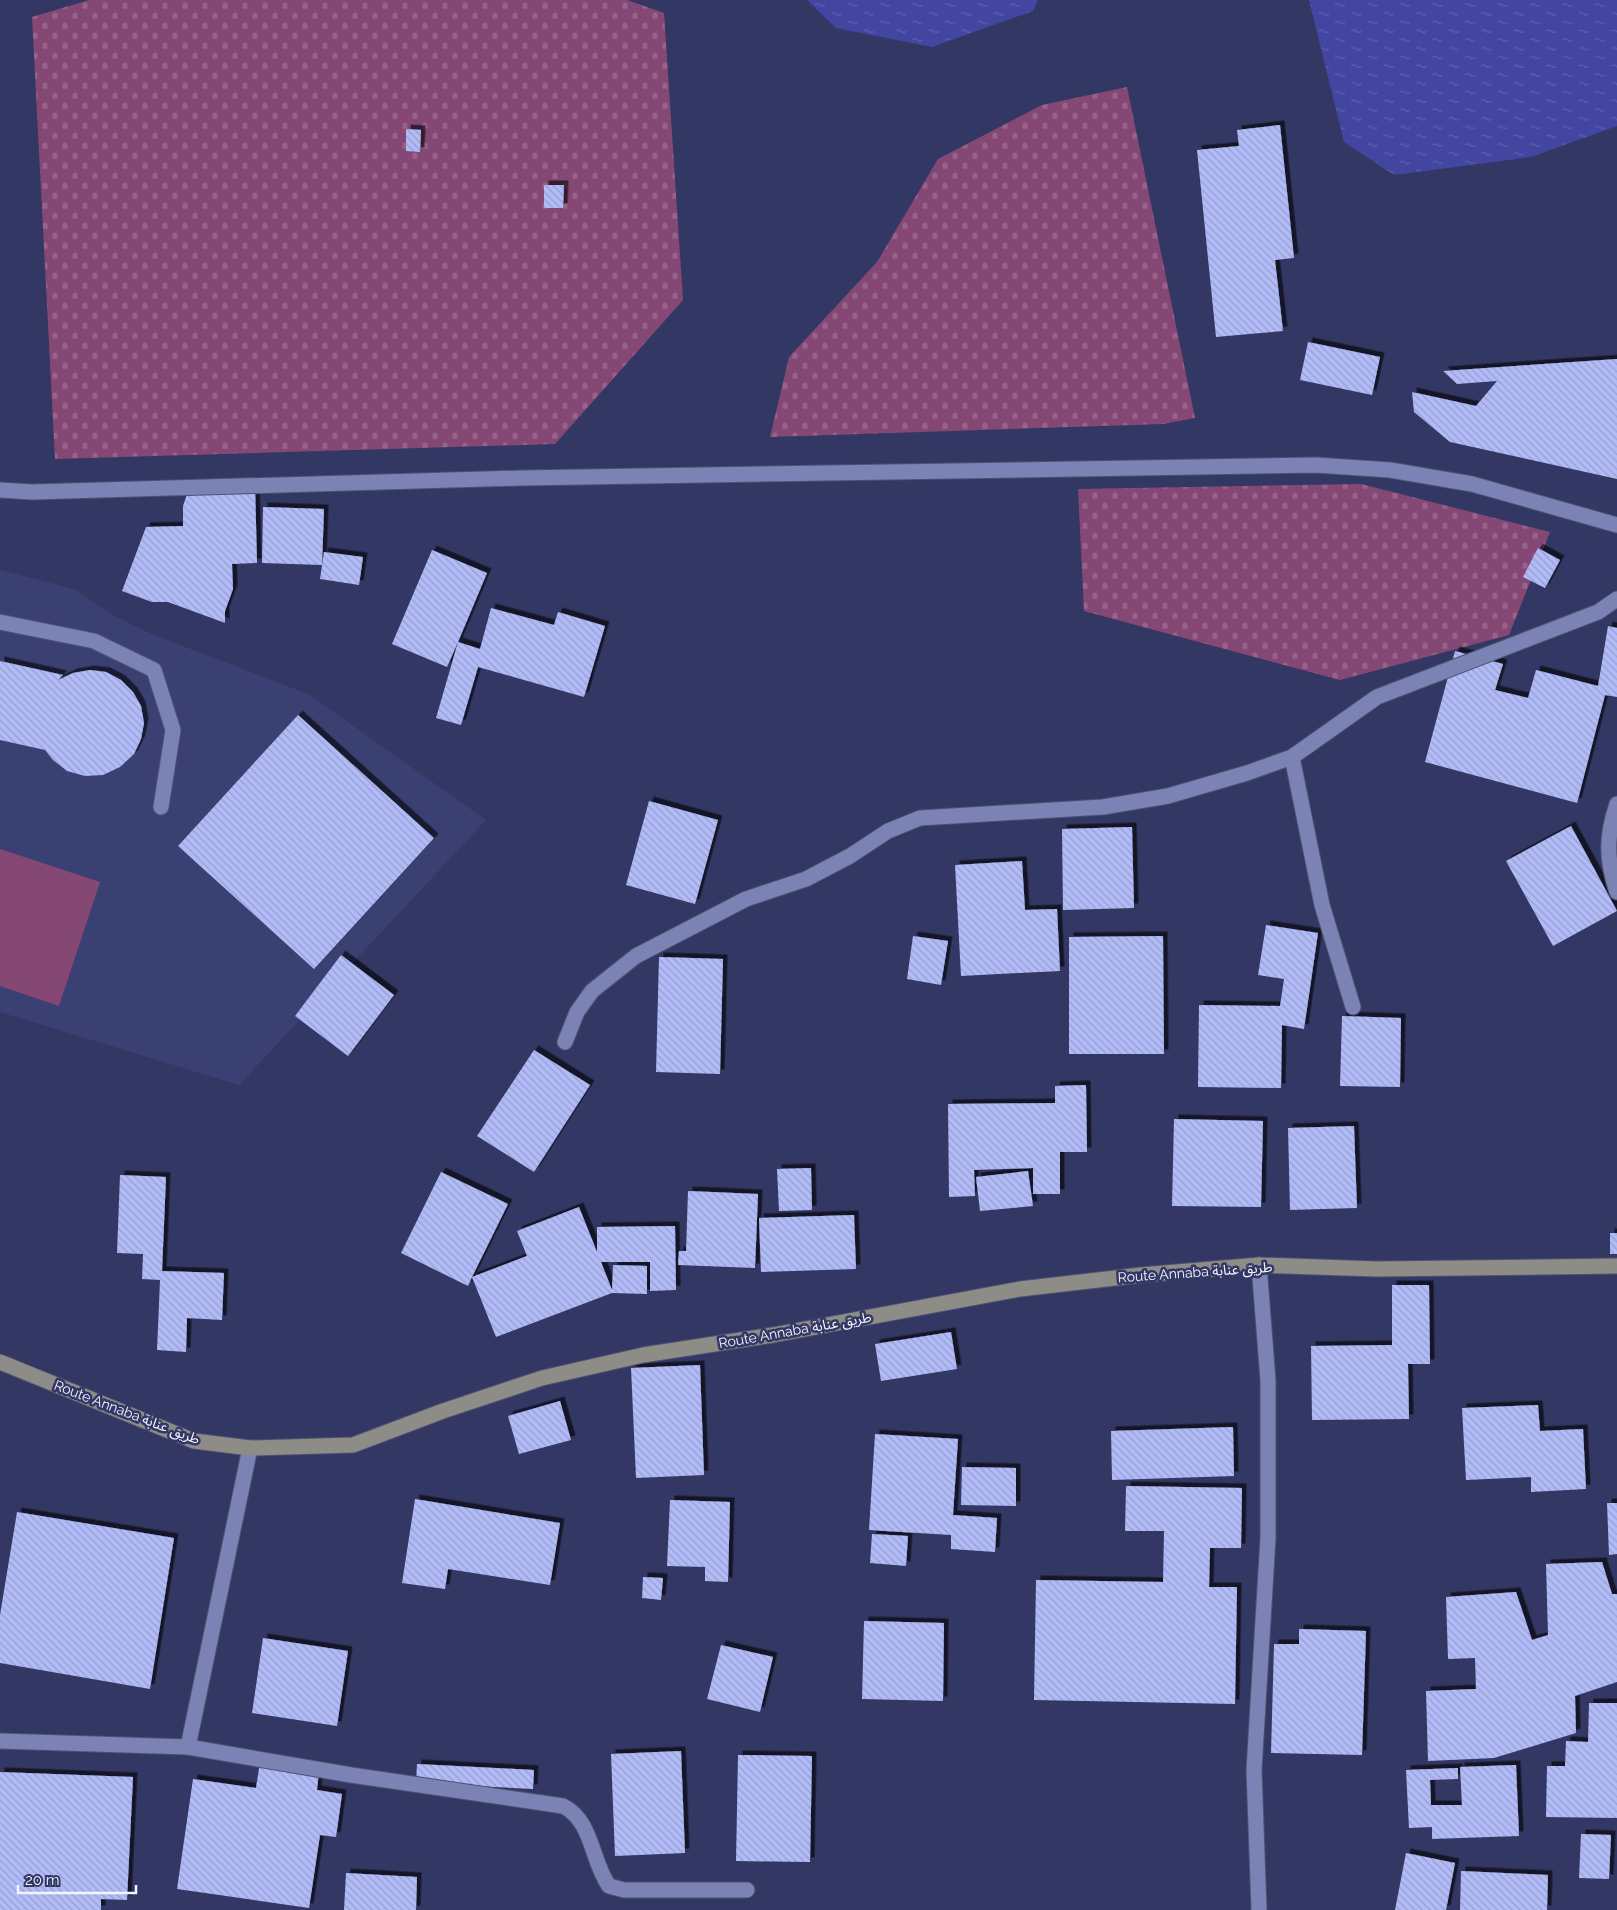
<svg xmlns="http://www.w3.org/2000/svg" width="1617" height="1910" viewBox="0 0 1617 1910" font-family="Raleway,'Noto Sans Arabic',sans-serif">
  <style>
    .built { fill: #3b4073 }
    .cemetery { fill: url(#cemetery-stones) }
    .garden { fill: #854875 }
    .water { fill: url(#water-ripples) }
    .building { fill: url(#building-back-hatch); filter: url(#shadow) }
    .lines { fill: none; stroke-linecap: round; stroke-linejoin: round }
    .service-casing { stroke: #4f5172; stroke-width: 17 }
    .minor-casing { stroke: #4f5172; stroke-width: 17 }
    .tertiary-casing { stroke: #4f5172; stroke-width: 17 }
    .secondary-casing { stroke: #4f5172; stroke-width: 17 }
    .service { stroke: #7b83b4; stroke-width: 15 }
    .minor { stroke: #7b83b4; stroke-width: 15 }
    .tertiary { stroke: #7b83b4; stroke-width: 15 }
    .secondary { stroke: #8e8c86; stroke-width: 15 }
    .labels { text-anchor: middle; stroke-width: 5; stroke-linejoin: round; paint-order: stroke }
    .street-label { font-size: 14px; fill: #f2f4ff; stroke: #333763 }
  </style>
  <defs>
    <pattern id="cemetery-stones" width="16" height="16" patternUnits="userSpaceOnUse" patternTransform="scale(1.25)"><rect width="16" height="16" fill="#854875"/><path d="M2 7V4a2 2 0 0 1 4 0v3zM10 15v-3a2 2 0 0 1 4 0v3z" fill="#97638a"/></pattern>
    <pattern id="water-ripples" width="26" height="14" patternUnits="userSpaceOnUse" patternTransform="scale(1.25)"><rect width="26" height="14" fill="#4346a1"/><path d="M2 4q2-2 4 0t4 0M15 11q2-2 4 0t4 0" fill="none" stroke="#5f61af"/></pattern>
    <pattern id="building-back-hatch" width="6" height="6" patternUnits="userSpaceOnUse" patternTransform="scale(1.25)"><rect width="6" height="6" fill="#b1bbf8"/><path d="M-1 5l2 2M0 0l6 6M5-1l2 2" fill="none" stroke="#979ecd"/></pattern>
    <filter id="shadow"><feDropShadow dx="4.5" dy="-4.5" stdDeviation="0" flood-color="#0009"/></filter>
  </defs>
  <rect width="100%" height="100%" fill="#333763"/>
  <!-- built -->
  <path class="built" d="M 0,570 L 74,589 L 114,616 L 154,635 L 308,694 L 486,820 L 239,1085 L 0,1012 Z"/>
  <!-- cemetery -->
  <path class="cemetery" d="M 89,0 L 627,0 L 664,13 L 683,300 L 555,444 L 55,459 L 32,17 Z
    M 1127,87 L 1195,418 L 1163,424 L 770,437 L 789,357 L 877,262 L 938,159 L 1042,105 Z
    M 1361,484 L 1550,532 L 1509,635 L 1340,680 L 1084,611 L 1078,489 Z"/>
  <!-- garden -->
  <path class="garden" d="M 0,849 L 100,882 L 59,1006 L 0,986 Z"/>
  <!-- water -->
  <path class="water" d="M 807,0 L 1038,0 L 1033,11 L 932,47 L 836,28 Z
    M 1309,0 L 1617,0 L 1617,126 L 1531,157 L 1394,175 L 1344,142 Z"/>
  <!-- building -->
  <path class="building" d="M 1280,125 L 1294,258 L 1275,260 L 1283,331 L 1216,337 L 1197,150 L 1239,146 L 1237,130 Z
    M 406,129 L 421,130 L 420,152 L 406,151 Z
    M 544,185 L 564,185 L 563,208 L 544,208 Z
    M 1308,342 L 1380,357 L 1372,395 L 1300,380 Z
    M 1617,359 L 1617,479 L 1450,442 L 1414,412 L 1412,392 L 1476,406 L 1497,381 L 1457,384 L 1443,371 Z
    M 255,484 L 257,563 L 232,564 L 233,589 L 225,611 L 225,623 L 168,602 L 152,602 L 122,591 L 146,527 L 183,526 L 183,506 L 190,485 Z
    M 263,507 L 324,509 L 322,565 L 262,563 Z
    M 1538,548 L 1560,560 L 1545,588 L 1523,577 Z
    M 432,550 L 487,573 L 458,642 L 480,649 L 491,608 L 554,625 L 558,612 L 605,626 L 584,697 L 478,667 L 461,725 L 436,718 L 458,642 L 447,667 L 392,644 Z
    M 324,552 L 363,557 L 359,585 L 320,579 Z
    M 1608,626 L 1617,628 L 1617,697 L 1605,695 L 1577,803 L 1425,762 L 1455,651 L 1503,664 L 1495,690 L 1528,698 L 1536,670 L 1598,686 Z
    M 0,661 L 63,675 L 58,680 L 73,673 L 90,670 L 106,672 L 121,680 L 133,692 L 141,706 L 144,723 L 141,739 L 134,754 L 120,767 L 103,775 L 85,776 L 67,771 L 53,760 L 45,750 L 0,740 Z
    M 298,715 L 434,838 L 314,969 L 178,846 Z
    M 649,801 L 718,820 L 695,904 L 626,885 Z
    M 1571,826 L 1617,911 L 1553,946 L 1506,861 Z
    M 1132,827 L 1134,908 L 1063,910 L 1062,829 Z
    M 1022,861 L 1025,910 L 1057,909 L 1060,971 L 961,976 L 955,865 Z
    M 1266,925 L 1318,933 L 1304,1029 L 1282,1025 L 1281,1088 L 1198,1087 L 1199,1005 L 1280,1006 L 1284,979 L 1258,975 Z
    M 913,936 L 948,941 L 941,985 L 907,979 Z
    M 1163,936 L 1164,1054 L 1069,1054 L 1069,937 Z
    M 341,955 L 394,995 L 348,1056 L 295,1016 Z
    M 659,957 L 723,959 L 720,1074 L 656,1072 Z
    M 1342,1016 L 1401,1018 L 1400,1087 L 1340,1086 Z
    M 534,1050 L 590,1085 L 534,1172 L 477,1136 Z
    M 1086,1085 L 1087,1152 L 1060,1152 L 1060,1194 L 1033,1194 L 1033,1168 L 974,1170 L 975,1196 L 949,1197 L 948,1104 L 1055,1103 L 1055,1086 Z
    M 1174,1119 L 1263,1121 L 1261,1207 L 1172,1206 Z
    M 1354,1126 L 1357,1208 L 1290,1210 L 1288,1128 Z
    M 811,1168 L 812,1210 L 779,1211 L 777,1169 Z
    M 1028,1171 L 1033,1206 L 980,1211 L 976,1177 Z
    M 441,1172 L 508,1204 L 472,1277 L 527,1256 L 517,1231 L 579,1207 L 597,1252 L 597,1227 L 675,1226 L 676,1290 L 650,1291 L 650,1262 L 601,1262 L 612,1290 L 613,1265 L 647,1266 L 647,1294 L 612,1293 L 496,1337 L 472,1277 L 468,1286 L 401,1253 Z
    M 120,1175 L 166,1177 L 162,1271 L 224,1273 L 222,1320 L 187,1318 L 186,1352 L 157,1350 L 160,1280 L 142,1279 L 143,1254 L 117,1253 Z
    M 688,1191 L 758,1194 L 755,1268 L 678,1265 L 679,1251 L 686,1251 Z
    M 854,1215 L 856,1269 L 761,1272 L 759,1218 Z
    M 1610,1233 L 1617,1233 L 1617,1254 L 1610,1254 Z
    M 1392,1285 L 1429,1285 L 1430,1364 L 1408,1364 L 1409,1419 L 1312,1420 L 1311,1346 L 1392,1345 Z
    M 951,1332 L 957,1369 L 881,1381 L 875,1344 Z
    M 700,1365 L 704,1475 L 636,1478 L 631,1368 Z
    M 560,1401 L 571,1440 L 519,1454 L 508,1416 Z
    M 1538,1405 L 1540,1431 L 1583,1429 L 1586,1489 L 1531,1492 L 1531,1477 L 1466,1480 L 1462,1408 Z
    M 1233,1427 L 1234,1476 L 1112,1480 L 1111,1431 Z
    M 875,1434 L 958,1439 L 953,1515 L 997,1518 L 995,1552 L 951,1549 L 951,1535 L 869,1530 Z
    M 962,1467 L 1016,1468 L 1016,1506 L 961,1505 Z
    M 1126,1486 L 1242,1488 L 1241,1548 L 1210,1548 L 1209,1587 L 1237,1587 L 1235,1704 L 1034,1700 L 1036,1580 L 1163,1582 L 1164,1531 L 1125,1531 Z
    M 415,1499 L 560,1523 L 550,1585 L 448,1569 L 445,1589 L 402,1583 Z
    M 670,1500 L 730,1502 L 728,1582 L 705,1581 L 705,1567 L 667,1566 Z
    M 1607,1503 L 1617,1503 L 1617,1554 L 1609,1555 Z
    M 17,1512 L 174,1538 L 150,1689 L 0,1663 L 0,1615 Z
    M 872,1534 L 908,1536 L 906,1566 L 870,1563 Z
    M 1602,1562 L 1612,1594 L 1617,1594 L 1617,1682 L 1575,1696 L 1576,1733 L 1494,1758 L 1428,1761 L 1426,1691 L 1476,1689 L 1475,1658 L 1448,1659 L 1446,1597 L 1516,1592 L 1532,1640 L 1548,1635 L 1546,1564 Z
    M 643,1577 L 663,1578 L 661,1600 L 642,1598 Z
    M 864,1621 L 944,1623 L 943,1701 L 862,1699 Z
    M 1299,1629 L 1366,1631 L 1362,1755 L 1271,1753 L 1274,1644 L 1299,1644 Z
    M 263,1638 L 348,1651 L 337,1726 L 252,1713 Z
    M 721,1645 L 773,1657 L 760,1712 L 707,1699 Z
    M 1589,1703 L 1617,1703 L 1617,1818 L 1546,1817 L 1547,1766 L 1565,1766 L 1566,1741 L 1588,1742 Z
    M 681,1751 L 685,1853 L 615,1856 L 611,1754 Z
    M 738,1755 L 812,1756 L 810,1862 L 736,1861 Z
    M 260,1762 L 319,1771 L 317,1790 L 342,1794 L 336,1837 L 320,1835 L 309,1908 L 177,1889 L 193,1779 L 256,1788 Z
    M 417,1764 L 534,1770 L 533,1789 L 416,1783 Z
    M 1516,1765 L 1519,1836 L 1432,1839 L 1432,1827 L 1409,1828 L 1406,1770 L 1458,1768 L 1458,1779 L 1430,1780 L 1431,1805 L 1462,1805 L 1460,1767 Z
    M 0,1772 L 133,1777 L 127,1900 L 101,1899 L 101,1910 L 0,1910 Z
    M 1581,1834 L 1611,1835 L 1609,1879 L 1579,1878 Z
    M 1406,1853 L 1455,1863 L 1446,1910 L 1395,1910 Z
    M 1461,1871 L 1548,1875 L 1547,1910 L 1460,1910 Z
    M 346,1873 L 417,1877 L 416,1910 L 344,1910 Z"/>
  <g class="lines">
    <defs>
      <path id="service" d="M 0,622 L 94,641 L 154,670 L 173,730 L 161,807"/>
      <path id="minor" d="M 1292,757 L 1322,905 L 1353,1007
        M 565,1042 L 577,1012 L 592,991 L 636,956 L 746,899 L 806,879 L 850,856 L 888,831 L 920,818 L 1103,807 L 1168,796 L 1247,773 L 1292,757 L 1377,697 L 1598,612 L 1617,599
        M 188,1747 L 351,1775 L 563,1806 C 593,1821 591,1861 609,1886 L 624,1890 L 747,1890
        M 1259,1910 L 1254,1770 L 1268,1538 L 1268,1380 L 1259,1265"/>
      <path id="tertiary" d="M 0,490 L 32,492 L 522,478 L 1316,465 L 1390,470 L 1472,484 L 1617,525
        M 1617,804 C 1606,836 1606,859 1617,892
        M 0,1741 L 188,1747 L 250,1448"/>
      <path id="secondary" d="M 0,1362 L 194,1441 L 250,1448 L 353,1445 L 443,1411 L 542,1378 L 643,1355 L 773,1335 L 1020,1289 L 1141,1275 L 1259,1265 L 1377,1269 L 1617,1266"/>
    </defs>
    <!-- service casing -->
    <use href="#service" class="service-casing"/>
    <!-- minor casing -->
    <use href="#minor" class="minor-casing"/>
    <!-- tertiary casing -->
    <use href="#tertiary" class="tertiary-casing"/>
    <!-- secondary casing -->
    <use href="#secondary" class="secondary-casing"/>
    <!-- service -->
    <use href="#service" class="service"/>
    <!-- minor -->
    <use href="#minor" class="minor"/>
    <!-- tertiary -->
    <use href="#tertiary" class="tertiary"/>
    <!-- secondary -->
    <use href="#secondary" class="secondary"/>
  </g>
  <g class="labels">
    <!-- street labels -->
    <g class="street-label">
      <text transform="translate(1195 1272) rotate(-4)" y="5">Route Annaba طريق عنابة</text>
      <text transform="translate(795 1330) rotate(-10)" y="5">Route Annaba طريق عنابة</text>
      <text transform="translate(127 1412) rotate(21)" y="5">Route Annaba طريق عنابة</text>
    </g>
  </g>
  <!-- scale -->
  <path d="M18 1885v8h118v-8" fill="none" stroke="#f2f4ff" stroke-width="2.5"/>
  <text x="25" y="1885" font-size="15" fill="#f2f4ff" stroke="#333763" stroke-width="4" paint-order="stroke">20 m</text>
</svg>
